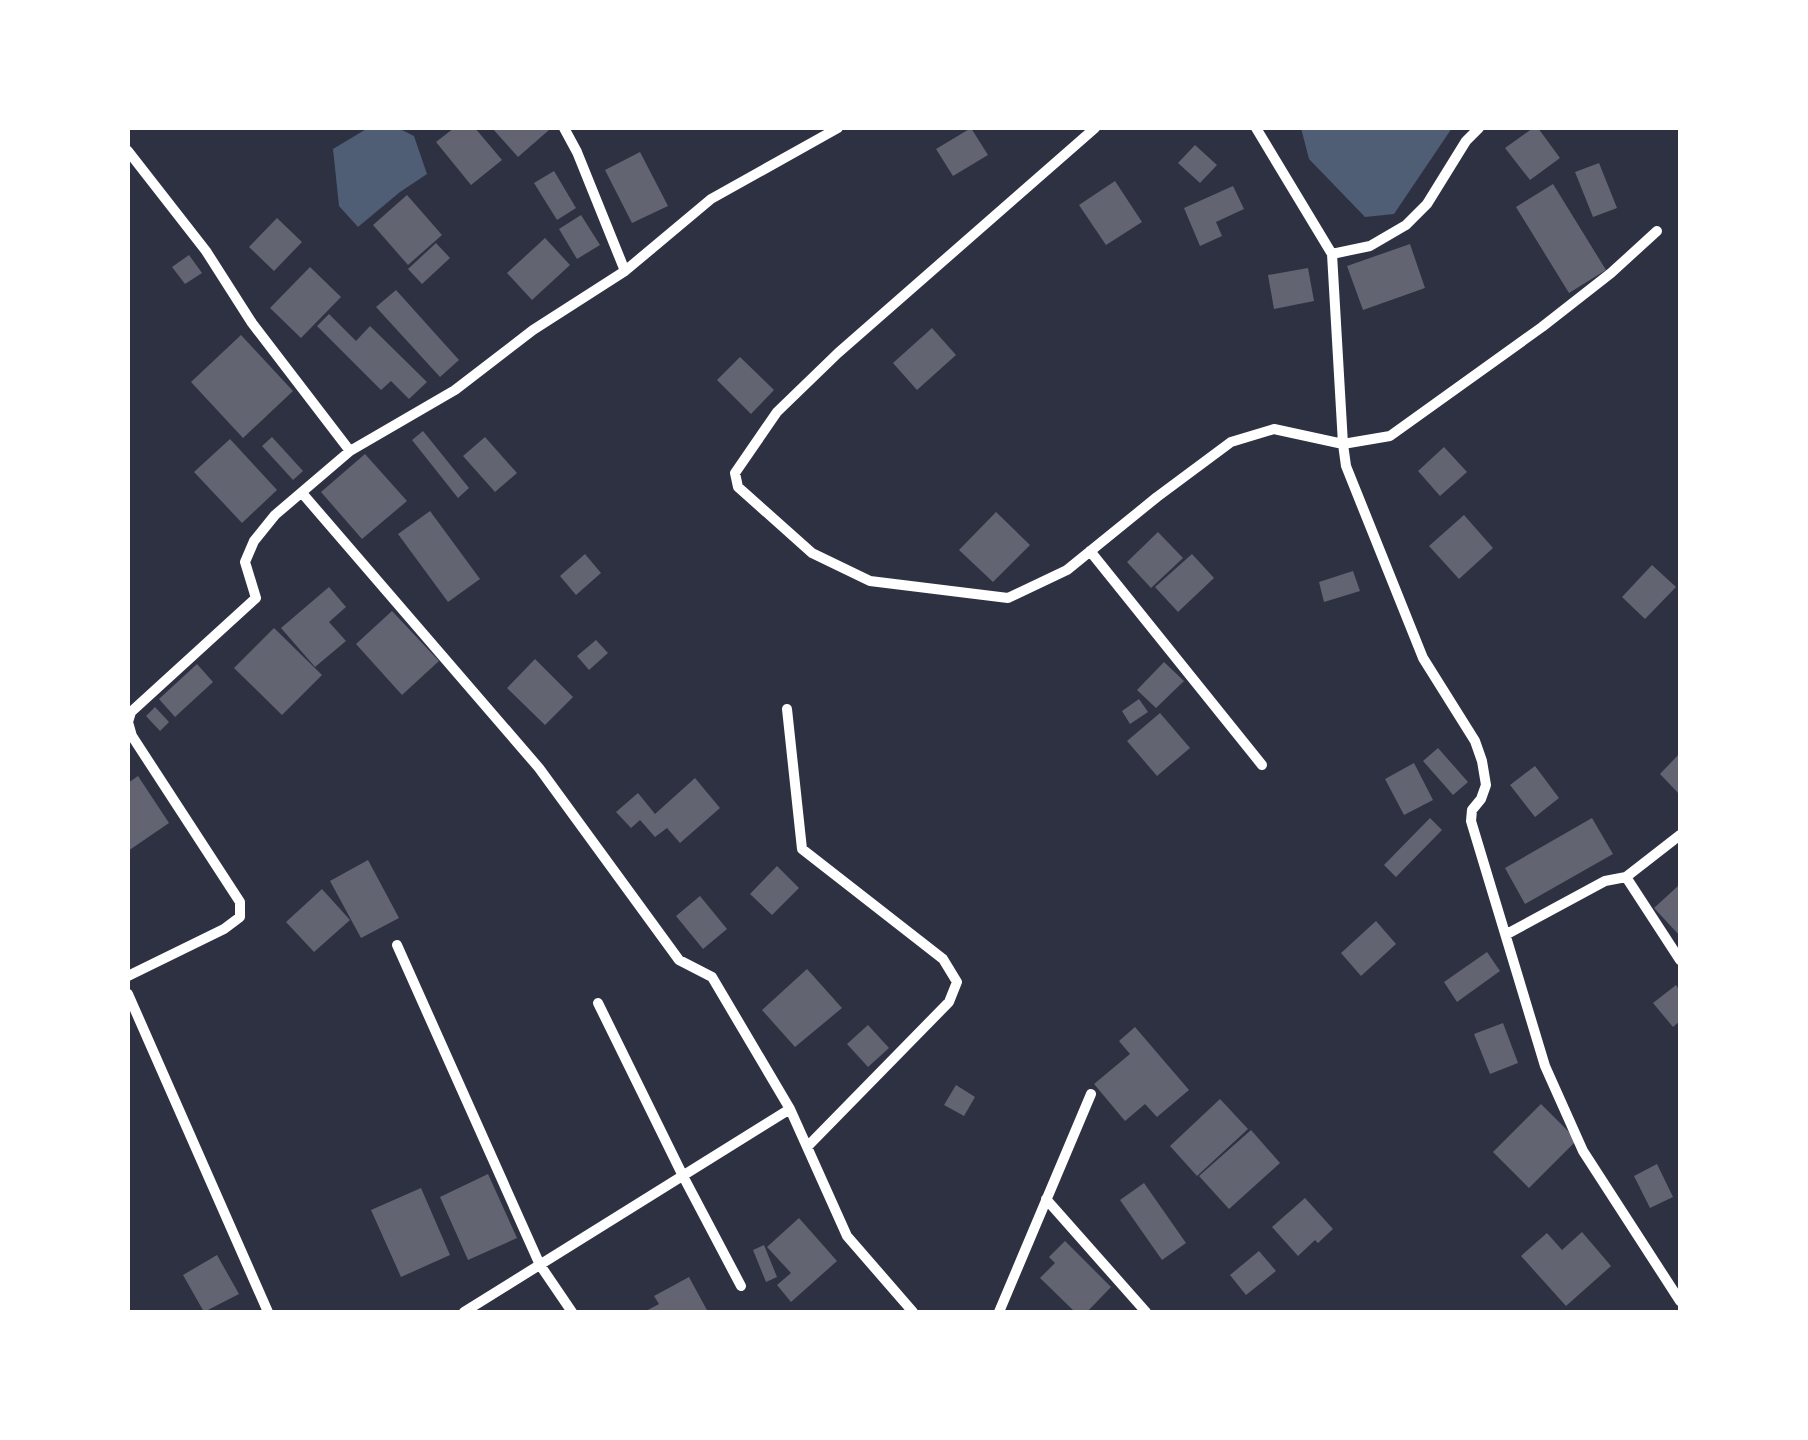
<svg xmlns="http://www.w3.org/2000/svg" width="1808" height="1440" viewBox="0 0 1808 1440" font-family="'Open Sans',sans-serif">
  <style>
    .water { fill: #4f5d75 }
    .building { fill: #626471 }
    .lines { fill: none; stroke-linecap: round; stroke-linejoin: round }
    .minor { stroke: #fff; stroke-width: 10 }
  </style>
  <rect width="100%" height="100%" fill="#2d3142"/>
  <!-- water -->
  <path class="water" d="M 368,128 L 398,128 L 414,136 L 427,174 L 400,192 L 358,227 L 339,206 L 333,149 Z
    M 1301,128 L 1452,128 L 1394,214 L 1365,217 L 1309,159 Z"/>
  <!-- building -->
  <path class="building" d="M 454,128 L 475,128 L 502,160 L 471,185 L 436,142 Z
    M 492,128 L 546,128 L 549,130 L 518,157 Z
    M 971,128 L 988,155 L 953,176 L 936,149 Z
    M 1533,128 L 1538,128 L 1560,158 L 1530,180 L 1505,148 Z
    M 1195,145 L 1217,165 L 1200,183 L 1178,163 Z
    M 640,152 L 668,206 L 632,223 L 605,170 Z
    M 1599,163 L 1617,208 L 1593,217 L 1575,172 Z
    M 554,171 L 576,208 L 557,220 L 534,183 Z
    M 1115,181 L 1142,222 L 1106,245 L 1079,205 Z
    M 1553,184 L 1606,270 L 1569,293 L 1516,207 Z
    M 1233,186 L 1244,209 L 1216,222 L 1222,236 L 1200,246 L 1184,208 Z
    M 407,195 L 442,235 L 408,265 L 373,225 Z
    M 581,215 L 600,245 L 577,259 L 559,229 Z
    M 277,218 L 302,242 L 274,271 L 249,247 Z
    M 545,238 L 570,265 L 532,300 L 507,273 Z
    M 436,243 L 450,258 L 422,284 L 408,269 Z
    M 1410,244 L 1425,288 L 1363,310 L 1347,266 Z
    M 189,255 L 202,273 L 185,284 L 172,267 Z
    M 310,267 L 341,297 L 301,338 L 270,308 Z
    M 1308,268 L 1314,301 L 1274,309 L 1268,275 Z
    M 396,290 L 459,360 L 440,377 L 376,307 Z
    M 329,314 L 356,341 L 370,326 L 427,382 L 409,399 L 391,381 L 381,390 L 317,326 Z
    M 932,328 L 956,355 L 917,390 L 893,363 Z
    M 241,335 L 293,391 L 243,438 L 191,382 Z
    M 740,357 L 774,390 L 751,414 L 717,380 Z
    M 423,431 L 469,488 L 458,498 L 412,440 Z
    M 272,437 L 303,471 L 293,480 L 262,446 Z
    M 485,437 L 517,473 L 495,492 L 463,456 Z
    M 230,439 L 277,490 L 242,523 L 194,472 Z
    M 1444,447 L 1467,472 L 1440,496 L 1418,471 Z
    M 365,454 L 407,501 L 362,539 L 321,492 Z
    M 430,511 L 480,579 L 448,602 L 398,534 Z
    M 996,512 L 1030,545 L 993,582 L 959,550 Z
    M 1464,515 L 1493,548 L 1459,579 L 1429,546 Z
    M 1158,532 L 1183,558 L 1151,588 L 1127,562 Z
    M 585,554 L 601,573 L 576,595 L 560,576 Z
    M 1192,554 L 1214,578 L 1178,612 L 1155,587 Z
    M 1652,565 L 1676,587 L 1645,619 L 1622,597 Z
    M 1353,571 L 1360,591 L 1324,602 L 1319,582 Z
    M 329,587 L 346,607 L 329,622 L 346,641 L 315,667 L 281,628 Z
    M 392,611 L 439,661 L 402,695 L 356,644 Z
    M 274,628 L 322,675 L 282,715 L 234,668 Z
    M 596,640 L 608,653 L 589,670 L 577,656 Z
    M 535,659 L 573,697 L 545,725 L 507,688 Z
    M 1164,662 L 1184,681 L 1156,708 L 1137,690 Z
    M 197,664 L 213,682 L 175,717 L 159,699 Z
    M 1139,699 L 1148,712 L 1130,724 L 1122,711 Z
    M 155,707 L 169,722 L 160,731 L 146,716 Z
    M 1160,713 L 1190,748 L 1157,776 L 1127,741 Z
    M 1438,748 L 1468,782 L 1453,795 L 1423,761 Z
    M 1680,753 L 1680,795 L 1660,774 Z
    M 1414,763 L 1433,800 L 1404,815 L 1385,779 Z
    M 1535,766 L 1559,798 L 1535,817 L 1510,785 Z
    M 138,776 L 169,823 L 128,851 L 128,783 Z
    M 695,778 L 720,808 L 680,843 L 667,828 L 655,837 L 640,820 L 631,828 L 616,812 L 638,793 L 655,814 Z
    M 1430,818 L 1442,830 L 1396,877 L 1384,865 Z
    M 1592,818 L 1613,854 L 1525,904 L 1505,868 Z
    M 368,860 L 399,918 L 361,938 L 330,881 Z
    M 777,866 L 799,888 L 772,915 L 750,894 Z
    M 1678,886 L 1680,888 L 1680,936 L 1654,908 Z
    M 322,889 L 350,920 L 314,952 L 286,922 Z
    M 700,896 L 727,929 L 703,949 L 676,916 Z
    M 1376,921 L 1396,944 L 1361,976 L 1341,953 Z
    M 1487,952 L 1500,971 L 1457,1002 L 1444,982 Z
    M 807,969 L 842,1008 L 795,1047 L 762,1010 Z
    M 1676,985 L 1680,991 L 1680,1021 L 1673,1027 L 1653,1003 Z
    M 1503,1023 L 1518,1063 L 1490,1074 L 1474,1034 Z
    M 868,1025 L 889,1048 L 868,1067 L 847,1044 Z
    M 1135,1027 L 1189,1090 L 1157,1117 L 1145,1104 L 1125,1121 L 1094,1084 L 1130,1054 L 1119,1041 Z
    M 956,1085 L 975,1097 L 964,1116 L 944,1105 Z
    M 1220,1099 L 1248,1129 L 1197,1176 L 1170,1146 Z
    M 1541,1104 L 1577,1140 L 1529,1188 L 1493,1152 Z
    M 1251,1130 L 1280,1163 L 1229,1209 L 1199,1176 Z
    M 1657,1164 L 1673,1197 L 1650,1208 L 1634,1176 Z
    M 488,1174 L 517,1238 L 468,1260 L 440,1197 Z
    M 1144,1183 L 1186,1243 L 1162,1260 L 1120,1200 Z
    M 421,1188 L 450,1255 L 401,1277 L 371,1210 Z
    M 1305,1198 L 1333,1229 L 1318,1243 L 1315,1240 L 1298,1256 L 1272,1227 Z
    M 799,1218 L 837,1261 L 791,1302 L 777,1285 L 791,1273 L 767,1247 Z
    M 1582,1232 L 1611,1266 L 1566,1306 L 1521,1256 L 1547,1233 L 1562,1250 Z
    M 1065,1241 L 1111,1287 L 1087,1312 L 1075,1312 L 1040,1278 L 1055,1263 L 1049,1257 Z
    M 764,1245 L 777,1277 L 766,1282 L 753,1250 Z
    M 1259,1251 L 1276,1271 L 1246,1295 L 1230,1275 Z
    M 217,1255 L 239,1294 L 204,1312 L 183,1275 Z
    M 689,1277 L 708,1312 L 644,1312 L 659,1304 L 654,1296 Z"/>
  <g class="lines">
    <!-- minor -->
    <path class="minor" d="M 564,128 L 577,152 L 625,271
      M 1095,128 L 838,353 L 777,412 L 735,473 L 738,487 L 812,553 L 870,581 L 1008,598 L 1067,570 L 1157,497 L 1231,442 L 1274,429 L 1343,444 L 1332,254 L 1256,128
      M 128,151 L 206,251 L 252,323 L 350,451
      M 1657,231 L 1611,273 L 1542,327 L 1390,436 L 1343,444 L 1346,466 L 1423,658 L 1475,741 L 1482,761 L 1486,785 L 1481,799 L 1472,810 L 1471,821 L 1545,1066 L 1583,1151 L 1680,1301
      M 1332,254 L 1370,246 L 1406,225 L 1427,204 L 1466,141 L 1479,128
      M 302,493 L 539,768 L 679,960 L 712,977 L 790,1109 L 847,1236 L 913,1312
      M 1090,551 L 1262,765
      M 787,709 L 802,849 L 943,959 L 957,982 L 949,1002 L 807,1147
      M 1626,877 L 1680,960
      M 1507,934 L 1605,881 L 1626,877 L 1680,835
      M 397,945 L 540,1265 L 572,1312
      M 128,976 L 224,929 L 240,917 L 240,902 L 132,736 L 128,722 L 131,712 L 256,598 L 245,562 L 254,541 L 275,515 L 350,451 L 455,390 L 533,330 L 625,271 L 711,199 L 838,128
      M 128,994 L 268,1312
      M 598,1003 L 683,1176 L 741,1286
      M 1046,1199 L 1146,1312
      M 464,1312 L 790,1109
      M 999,1312 L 1091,1094"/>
  </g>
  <!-- border -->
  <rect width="1808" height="1440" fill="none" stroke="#ffffff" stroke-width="260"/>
</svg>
